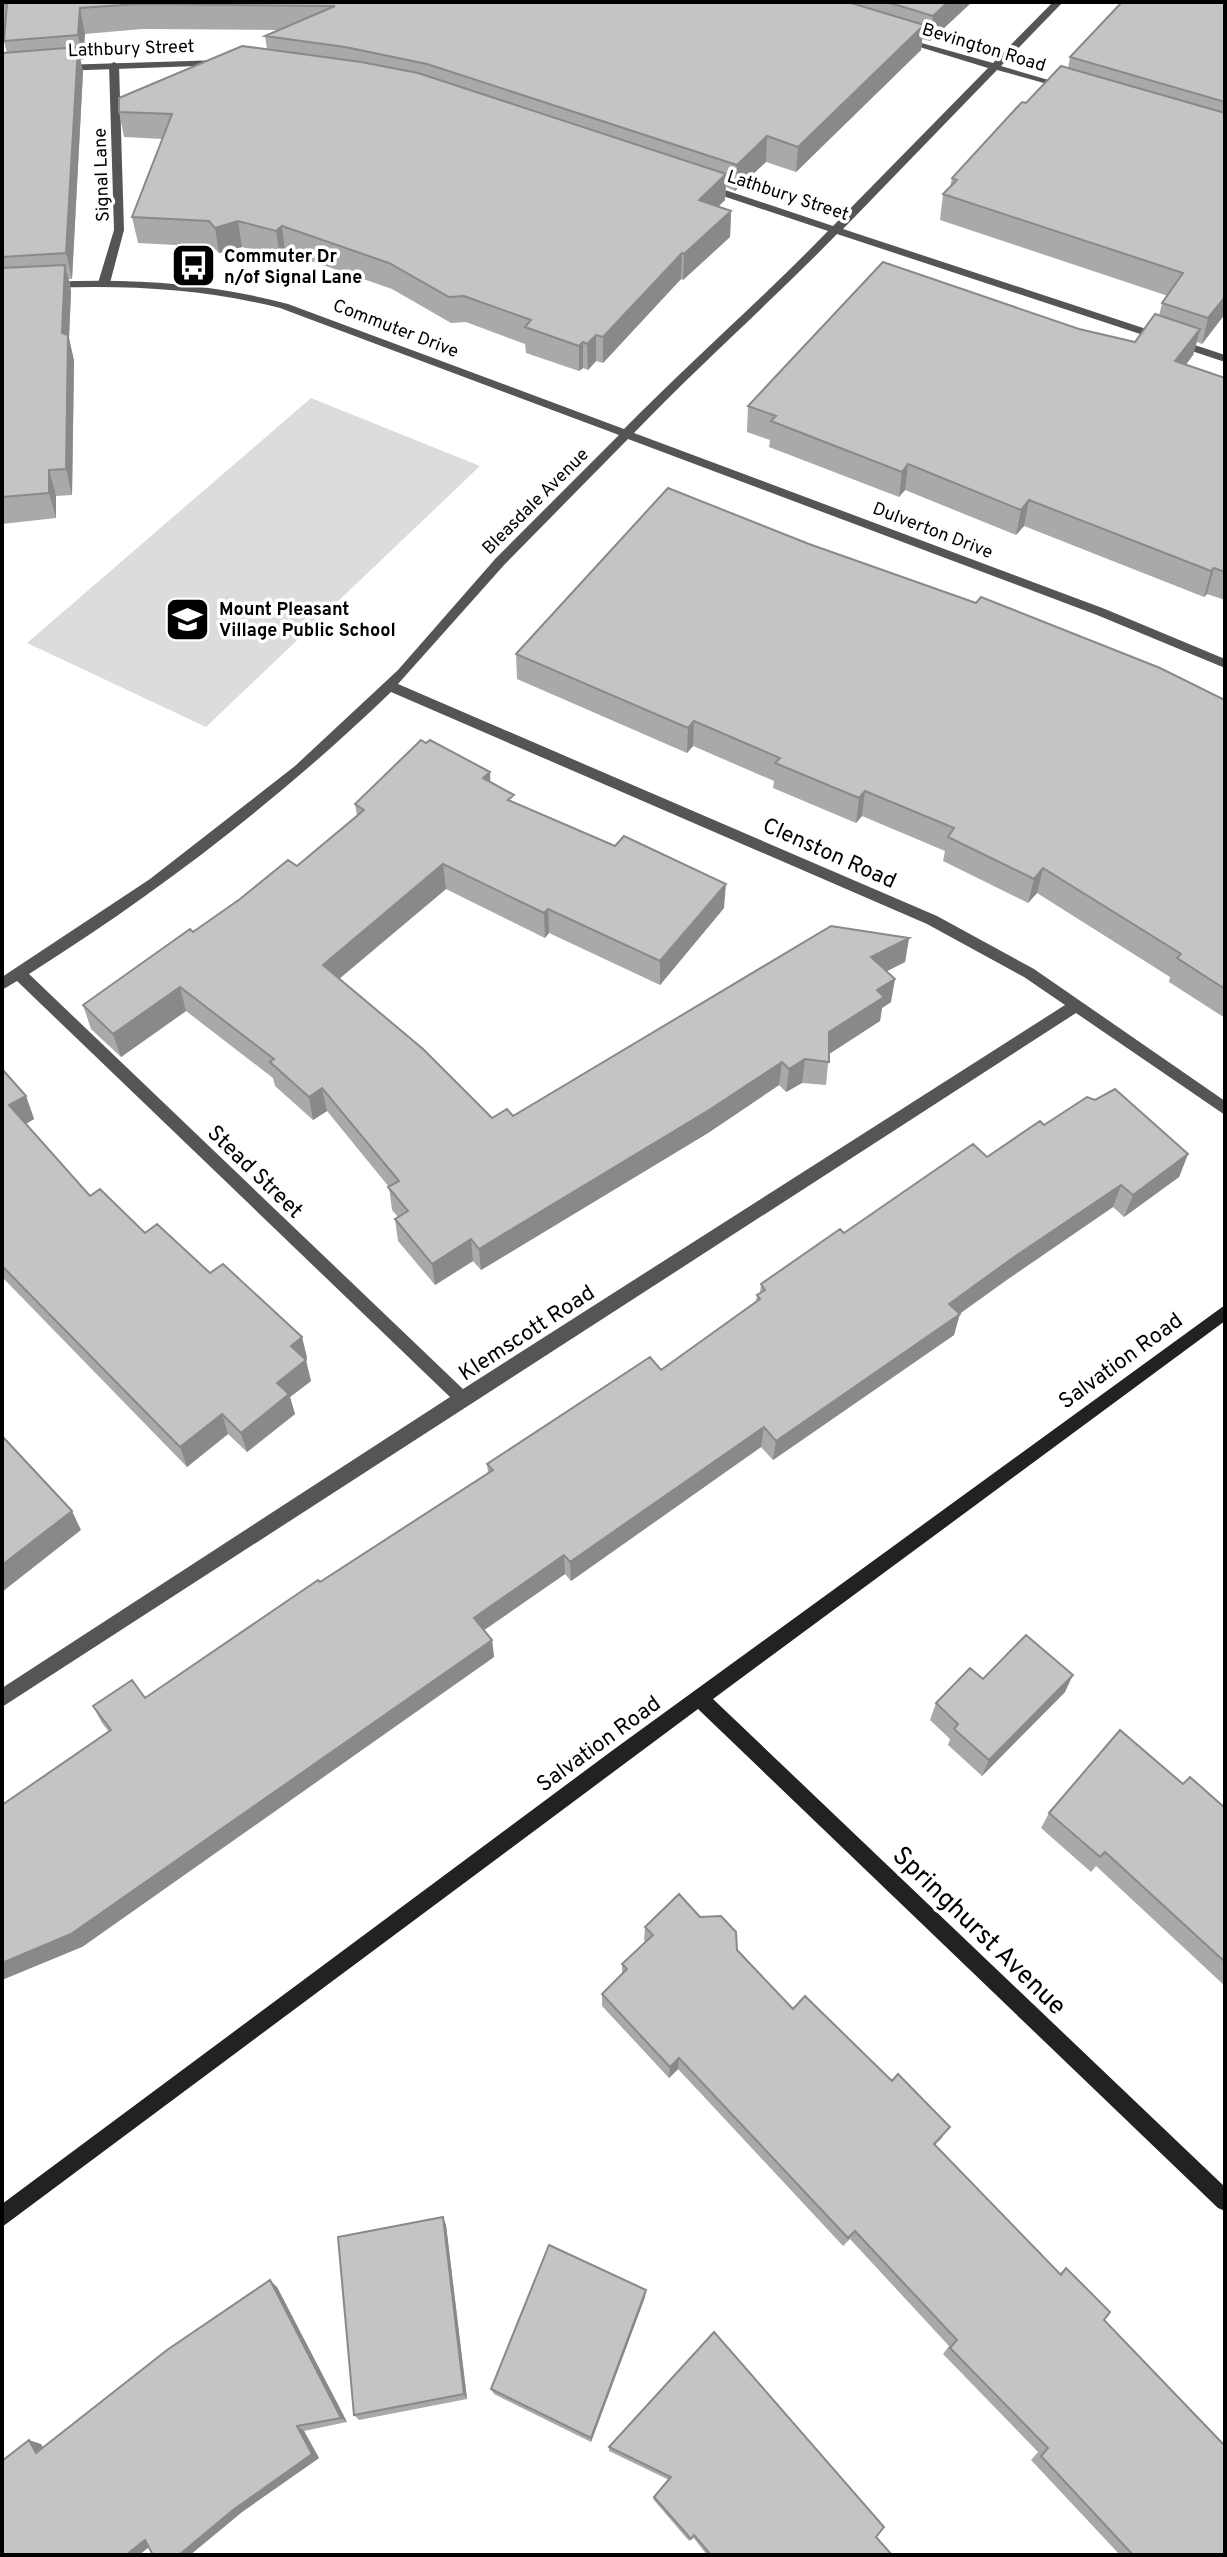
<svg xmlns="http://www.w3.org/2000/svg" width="1227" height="2557" viewBox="0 0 1227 2557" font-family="Overpass,sans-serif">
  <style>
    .green { fill: #dcdcdc }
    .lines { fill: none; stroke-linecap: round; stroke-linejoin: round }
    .lane { fill: #555; fill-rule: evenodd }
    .street { fill: #555; fill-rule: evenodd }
    .secondary { fill: #222; fill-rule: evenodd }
    .wall { fill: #a9a9a9 }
    .shaded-wall { fill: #898989 }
    .building { fill: #c4c4c4; stroke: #898989; stroke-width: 2 }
    .labels { text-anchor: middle; stroke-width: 7; stroke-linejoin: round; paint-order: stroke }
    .far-street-label { font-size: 18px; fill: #000; stroke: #fff }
    .far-poi-label { font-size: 18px; font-weight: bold; fill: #000; stroke: #fff; text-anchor: start }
    .street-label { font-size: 22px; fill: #000; stroke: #fff }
    .near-street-label { font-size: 26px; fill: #000; stroke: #fff }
  </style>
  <rect width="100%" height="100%" fill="#fff"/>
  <!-- green -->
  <path class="green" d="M 311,398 L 480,466 L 206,727 L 27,643 Z"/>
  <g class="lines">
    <!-- lane -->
    <path class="lane" d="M 114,62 L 119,65 L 124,230 L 110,283 L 104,286 L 98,283 L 114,230 L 109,65 Z"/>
    <!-- street -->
    <path class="street" d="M 1053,2 L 1063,2 L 1001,66 L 1069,86 L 1069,90 L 997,70 L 843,229 L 1225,355 L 1225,362 L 837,234 C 771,302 700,364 634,433 L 1105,609 L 1225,659 L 1225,668 L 1097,615 L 628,439 L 505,564 L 398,684 L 937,916 L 1034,969 L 1225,1101 L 1225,1115 L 1076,1013 L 2,1707 L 2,1688 L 450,1397 L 17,981 L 2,990 L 2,977 L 150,879 L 295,766 L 398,670 L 496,558 L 619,435 L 280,308 C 204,289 129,285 51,288 L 45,285 L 51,282 C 132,278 209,283 288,304 L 624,429 C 691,361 762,299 828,231 L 702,189 L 702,185 L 710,185 L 833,226 L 988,68 L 900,41 L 900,37 L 993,63 ZM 391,692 L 927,924 L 1024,977 L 1065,1005 L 463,1389 L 29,974 C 159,892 280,799 391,692 Z
      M 221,60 L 226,63 L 225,65 L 60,71 L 55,68 L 60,65 Z"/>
    <!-- secondary -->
    <path class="secondary" d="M 1225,1305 L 1225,1321 L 713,1699 L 1225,2187 L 1225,2211 L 1218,2208 L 698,1709 L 2,2227 L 2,2204 L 613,1750 Z"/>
  </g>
  <!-- wall -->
  <path class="wall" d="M 2,2 L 972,2 L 930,41 L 922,39 L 921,50 L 796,172 L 766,162 L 735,191 L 726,187 L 725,200 L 718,207 L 731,211 L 730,237 L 683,280 L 681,279 L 603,363 L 596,361 L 588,370 L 583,368 L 579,371 L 526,353 L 525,344 L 466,322 L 451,323 L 392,289 L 285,252 L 280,257 L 242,247 L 219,253 L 213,247 L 138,243 L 132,217 L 163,139 L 124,137 L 119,112 L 267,49 L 265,36 L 277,30 L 142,29 L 85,34 L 83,60 L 80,60 L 83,72 L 72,279 L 69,279 L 71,291 L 69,338 L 74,361 L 72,495 L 56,496 L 56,518 L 2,524 L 2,70 L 7,53 L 4,41 L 5,29 L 2,17 Z
    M 1225,2 L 1225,314 L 1202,344 L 1197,342 L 1193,355 L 1186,365 L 1225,378 L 1225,600 L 1207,594 L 1204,597 L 1024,526 L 1016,535 L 905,490 L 899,497 L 769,447 L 770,440 L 747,432 L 748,406 L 1079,329 L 1135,342 L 1159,316 L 1162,303 L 1168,296 L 940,220 L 943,194 L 950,187 L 952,178 L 1026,103 L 1068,68 L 1070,57 Z
    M 809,544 L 1225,700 L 1225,1018 L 1169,982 L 1170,977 L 1037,893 L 1028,903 L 943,861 L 945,851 L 862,816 L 856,823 L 773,788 L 774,781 L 693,746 L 687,753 L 517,679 L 516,654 Z
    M 490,772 L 490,782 L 514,803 L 724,908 L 660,985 L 549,933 L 545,938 L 446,889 L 339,979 L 492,1118 L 513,1116 L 909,938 L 905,962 L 887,971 L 891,1002 L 882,1008 L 880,1021 L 829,1054 L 826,1085 L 802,1083 L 786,1092 L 779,1085 L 708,1133 L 481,1270 L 473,1261 L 435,1285 L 398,1241 L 395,1219 L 398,1217 L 392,1210 L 389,1187 L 327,1111 L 313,1120 L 275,1086 L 273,1078 L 186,1011 L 121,1057 L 91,1029 L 83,1005 L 193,932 L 297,866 L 357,816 L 355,804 Z
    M 2,1069 L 26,1096 L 34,1119 L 26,1124 L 90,1196 L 145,1233 L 210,1273 L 302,1337 L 307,1358 L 305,1359 L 311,1381 L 290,1397 L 295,1414 L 247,1452 L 228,1434 L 187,1467 L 2,1277 Z
    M 1044,1125 L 1188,1154 L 1179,1177 L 1124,1217 L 1113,1207 L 1008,1279 L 959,1314 L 954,1335 L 773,1460 L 761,1447 L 571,1581 L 565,1574 L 484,1630 L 492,1640 L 494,1657 L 82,1947 L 109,1732 L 102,1723 L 93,1706 L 145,1698 L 488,1473 L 487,1464 L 661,1370 L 756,1301 L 757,1295 L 760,1293 L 761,1284 L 844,1233 L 987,1157 Z
    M 983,1679 L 1065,1692 L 982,1776 L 948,1745 L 950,1739 L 930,1720 L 936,1703 Z
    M 1183,1784 L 1225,1808 L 1225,1986 L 1096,1866 L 1091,1872 L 1041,1828 L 1049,1813 Z
    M 700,1917 L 737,1950 L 793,2009 L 943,2137 L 935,2145 L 1059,2274 L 1066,2268 L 1104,2320 L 1225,2555 L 1120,2555 L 1031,2460 L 1038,2452 L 943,2354 L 949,2346 L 850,2239 L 843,2246 L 678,2069 L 669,2078 L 602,2006 L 602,1994 L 622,1974 L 622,1964 L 646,1942 L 644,1940 L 645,1927 Z
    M 446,2225 L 467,2399 L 359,2420 L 354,2415 Z
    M 277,2287 L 347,2422 L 304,2431 L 319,2458 L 242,2512 L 190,2555 L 153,2555 L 149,2547 L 139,2555 L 2,2555 L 41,2444 L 43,2448 Z
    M 645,2297 L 591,2442 L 494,2394 L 491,2389 Z
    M 609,2447 L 876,2537 L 892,2555 L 707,2555 L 693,2537 L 689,2541 L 653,2499 L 654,2497 L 669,2480 L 609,2451 Z"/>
  <!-- shaded-wall -->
  <path class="shaded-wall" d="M 948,2 L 972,2 L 930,41 L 933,16 Z
    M 80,8 L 85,34 L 83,60 L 78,35 Z
    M 924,25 L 921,50 L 796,172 L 798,147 Z
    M 78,47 L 83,72 L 72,279 L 66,253 Z
    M 767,136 L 766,162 L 735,191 L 737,165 Z
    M 726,174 L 725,200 L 698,226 L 699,200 Z
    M 731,211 L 730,237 L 683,280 L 684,254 Z
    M 238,221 L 242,247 L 219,253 L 215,228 Z
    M 282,226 L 285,252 L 280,257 L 276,231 Z
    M 682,253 L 681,279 L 603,363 L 603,337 Z
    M 65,265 L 71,291 L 69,338 L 74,361 L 72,495 L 66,469 L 62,333 Z
    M 1225,297 L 1225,314 L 1202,344 L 1208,318 Z
    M 1200,329 L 1193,355 L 1168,387 L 1175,361 Z
    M 596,335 L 596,361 L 588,370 L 587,344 Z
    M 583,342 L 583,368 L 579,371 L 579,346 Z
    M 908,464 L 905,490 L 899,497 L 902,472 Z
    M 49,470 L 56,496 L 56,518 L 49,493 Z
    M 1029,500 L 1024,526 L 1016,535 L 1021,510 Z
    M 1214,568 L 1207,594 L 1204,597 L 1211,571 Z
    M 694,721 L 693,746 L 687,753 L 688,728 Z
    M 490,772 L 491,797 L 483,778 Z
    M 865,791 L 862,816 L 856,823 L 859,798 Z
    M 443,864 L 446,889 L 327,989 L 323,965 Z
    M 1043,868 L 1037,893 L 1028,903 L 1034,879 Z
    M 726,884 L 724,908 L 660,985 L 660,961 Z
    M 548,909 L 549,933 L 545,938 L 544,913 Z
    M 909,938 L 905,962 L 867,981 L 871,957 Z
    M 895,979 L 891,1002 L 882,1008 L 880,1021 L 826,1056 L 829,1032 L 877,990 Z
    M 180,987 L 186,1011 L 121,1057 L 113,1034 Z
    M 805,1059 L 802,1083 L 786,1092 L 789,1069 Z
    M 782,1062 L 779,1085 L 708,1133 L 481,1270 L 479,1249 Z
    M 322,1088 L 327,1111 L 313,1120 L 309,1097 Z
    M 26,1096 L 34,1119 L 18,1128 L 9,1105 Z
    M 1188,1154 L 1179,1177 L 1124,1217 L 1133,1195 Z
    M 1121,1185 L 1113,1207 L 1008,1279 L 944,1325 L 949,1304 L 1014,1257 Z
    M 471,1239 L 473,1261 L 435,1285 L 432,1264 Z
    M 960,1314 L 954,1335 L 773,1460 L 776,1441 Z
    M 302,1337 L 307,1358 L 296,1366 L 291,1346 Z
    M 306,1360 L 311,1381 L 290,1397 L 295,1414 L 247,1452 L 241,1433 L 277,1383 Z
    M 222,1414 L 228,1434 L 187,1467 L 180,1447 Z
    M 764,1427 L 761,1447 L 571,1581 L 570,1562 Z
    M 72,1511 L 81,1530 L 2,1592 L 2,1565 Z
    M 564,1555 L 565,1574 L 477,1635 L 474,1618 Z
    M 492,1640 L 494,1657 L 82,1947 L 2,1980 L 2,1963 Z
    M 1073,1675 L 1065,1692 L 982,1776 L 989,1760 Z
    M 679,2058 L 678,2069 L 669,2078 L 670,2067 Z
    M 443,2217 L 446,2225 L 467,2399 L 464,2394 Z
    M 270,2280 L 277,2287 L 347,2422 L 341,2418 Z
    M 646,2290 L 645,2297 L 591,2442 L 591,2438 Z
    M 297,2426 L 304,2431 L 319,2458 L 242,2512 L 190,2555 L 179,2555 Z
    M 29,2440 L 41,2444 L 48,2457 L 36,2453 Z
    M 145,2540 L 155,2542 L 139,2555 L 126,2555 Z"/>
  <!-- building -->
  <path class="building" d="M 2,2 L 848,2 L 924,25 L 798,147 L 767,136 L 737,165 L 427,64 L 345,47 L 265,36 L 335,6 L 137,4 L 80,8 L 78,35 L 4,41 L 7,3 L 2,4 Z
    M 887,2 L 948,2 L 933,16 Z
    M 1122,2 L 1225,2 L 1225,102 L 1070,57 Z
    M 242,46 L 361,62 L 418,73 L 726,174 L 699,200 L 731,211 L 684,254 L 682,253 L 603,337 L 596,335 L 587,344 L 583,342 L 579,346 L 525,327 L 531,320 L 464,296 L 449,297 L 389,263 L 282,226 L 276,231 L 238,221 L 215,228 L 209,221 L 132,217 L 172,114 L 119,112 L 119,98 Z
    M 78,47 L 66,253 L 2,257 L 2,70 L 3,53 Z
    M 1061,66 L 1225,113 L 1225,297 L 1208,318 L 1162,303 L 1183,273 L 943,194 L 957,180 L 952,178 L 1022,102 L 1026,103 Z
    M 883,262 L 1079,329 L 1135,342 L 1155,314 L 1200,329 L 1175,361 L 1225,378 L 1225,572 L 1214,568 L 1211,571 L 1029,500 L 1021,510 L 908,464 L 902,472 L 771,421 L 776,416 L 748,406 Z
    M 65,265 L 62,333 L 68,335 L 66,469 L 49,470 L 49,493 L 2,497 L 2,268 Z
    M 668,488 L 809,544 L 976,603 L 981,597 L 1160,668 L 1225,700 L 1225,989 L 1177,958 L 1181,954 L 1043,868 L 1034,879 L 948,837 L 954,828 L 865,791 L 859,798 L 775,763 L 780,758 L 694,721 L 688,728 L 516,654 Z
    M 421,740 L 426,743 L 430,740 L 490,772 L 483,778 L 514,795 L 508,800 L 615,846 L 624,836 L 726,884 L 660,961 L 548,909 L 544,913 L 443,864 L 323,965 L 423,1049 L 492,1118 L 507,1109 L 513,1116 L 831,926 L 909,938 L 871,957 L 895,979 L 877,990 L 884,997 L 829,1032 L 829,1062 L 805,1059 L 789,1069 L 782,1062 L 709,1110 L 479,1249 L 471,1239 L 432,1264 L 395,1219 L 408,1211 L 388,1187 L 399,1181 L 322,1088 L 309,1097 L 270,1062 L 274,1059 L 180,987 L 113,1034 L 83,1005 L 190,929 L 193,932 L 240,899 L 288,860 L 297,866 L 364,810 L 355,804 Z
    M 2,1069 L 26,1096 L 9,1105 L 90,1196 L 100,1189 L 145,1233 L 157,1224 L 210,1273 L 223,1264 L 302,1337 L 291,1346 L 306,1360 L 277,1383 L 289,1394 L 241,1433 L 222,1414 L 180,1447 L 2,1266 Z
    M 1115,1089 L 1188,1154 L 1133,1195 L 1121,1185 L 1014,1257 L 949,1304 L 960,1314 L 776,1441 L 764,1427 L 570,1562 L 564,1555 L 474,1618 L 492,1640 L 71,1934 L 2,1963 L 2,1805 L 111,1730 L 93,1706 L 132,1680 L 145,1698 L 318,1580 L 320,1582 L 493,1470 L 487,1464 L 650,1357 L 661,1370 L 760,1299 L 757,1295 L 765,1290 L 761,1284 L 840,1229 L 844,1233 L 973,1144 L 987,1157 L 1040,1121 L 1044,1125 L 1087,1097 L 1095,1100 Z
    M 2,1436 L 72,1511 L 2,1565 Z
    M 1026,1635 L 1073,1675 L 989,1760 L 954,1729 L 958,1724 L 936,1703 L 970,1668 L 983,1679 Z
    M 1120,1730 L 1183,1784 L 1190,1777 L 1225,1808 L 1225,1962 L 1105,1852 L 1100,1857 L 1049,1813 Z
    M 679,1894 L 700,1917 L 721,1916 L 736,1932 L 737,1950 L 793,2009 L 805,1996 L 892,2081 L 898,2074 L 950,2127 L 934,2144 L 1061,2275 L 1066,2268 L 1110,2312 L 1104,2320 L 1225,2446 L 1225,2555 L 1133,2555 L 1041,2456 L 1048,2448 L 950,2348 L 957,2340 L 855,2231 L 848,2238 L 679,2058 L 670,2067 L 602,1994 L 627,1969 L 622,1964 L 653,1935 L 645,1927 Z
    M 443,2217 L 464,2394 L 354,2415 L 338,2237 Z
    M 549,2245 L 646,2290 L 591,2438 L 491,2389 Z
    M 270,2280 L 341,2418 L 297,2426 L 312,2454 L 233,2510 L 179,2555 L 153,2555 L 145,2540 L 126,2555 L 2,2555 L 2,2461 L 29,2440 L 36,2453 L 167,2350 Z
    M 714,2332 L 884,2527 L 876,2537 L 892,2555 L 711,2555 L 694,2535 L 691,2539 L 654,2497 L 671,2477 L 609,2447 Z"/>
  <!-- icons -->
  <defs>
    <symbol id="bus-square" viewBox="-11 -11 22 22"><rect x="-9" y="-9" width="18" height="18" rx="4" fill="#000" stroke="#fff"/><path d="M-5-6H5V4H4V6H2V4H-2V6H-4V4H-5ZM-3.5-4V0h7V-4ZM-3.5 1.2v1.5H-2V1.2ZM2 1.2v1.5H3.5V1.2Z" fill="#fff"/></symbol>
    <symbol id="school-square" viewBox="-11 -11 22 22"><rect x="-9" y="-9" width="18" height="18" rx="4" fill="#000" stroke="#fff"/><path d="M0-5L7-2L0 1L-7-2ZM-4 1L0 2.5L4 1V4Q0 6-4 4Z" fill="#fff"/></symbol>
  </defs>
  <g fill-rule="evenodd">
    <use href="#bus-square" x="168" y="240" width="51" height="51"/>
    <use href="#school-square" x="162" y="594" width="51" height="51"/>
  </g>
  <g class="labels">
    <!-- far-street labels -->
    <g class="far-street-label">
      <text transform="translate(984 47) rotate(17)" y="6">Bevington Road</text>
      <text transform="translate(131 48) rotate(-2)" y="6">Lathbury Street</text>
      <text transform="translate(101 175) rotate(-92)" y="6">Signal Lane</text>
      <text transform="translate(788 195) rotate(18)" y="6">Lathbury Street</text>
      <text transform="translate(396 328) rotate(21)" y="6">Commuter Drive</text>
      <text transform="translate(535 501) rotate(-45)" y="6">Bleasdale Avenue</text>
      <text transform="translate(933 530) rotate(21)" y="6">Dulverton Drive</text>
    </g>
    <!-- far-poi labels -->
    <g class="far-poi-label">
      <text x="224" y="262">Commuter Dr<tspan x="224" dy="21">n/of Signal Lane</tspan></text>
      <text x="219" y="615">Mount Pleasant<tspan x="219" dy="21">Village Public School</tspan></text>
    </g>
    <!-- street labels -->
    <g class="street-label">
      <text transform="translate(830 852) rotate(24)" y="8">Clenston Road</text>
      <text transform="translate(256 1171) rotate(44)" y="8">Stead Street</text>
      <text transform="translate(526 1332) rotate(-33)" y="8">Klemscott Road</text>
      <text transform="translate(1120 1360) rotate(-36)" y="8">Salvation Road</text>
      <text transform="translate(598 1743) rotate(-36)" y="8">Salvation Road</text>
    </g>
    <!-- near-street labels -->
    <g class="near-street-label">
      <text transform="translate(980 1930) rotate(44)" y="9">Springhurst Avenue</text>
    </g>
  </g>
  <!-- border -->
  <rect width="1227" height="2557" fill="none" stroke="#000000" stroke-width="8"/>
</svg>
